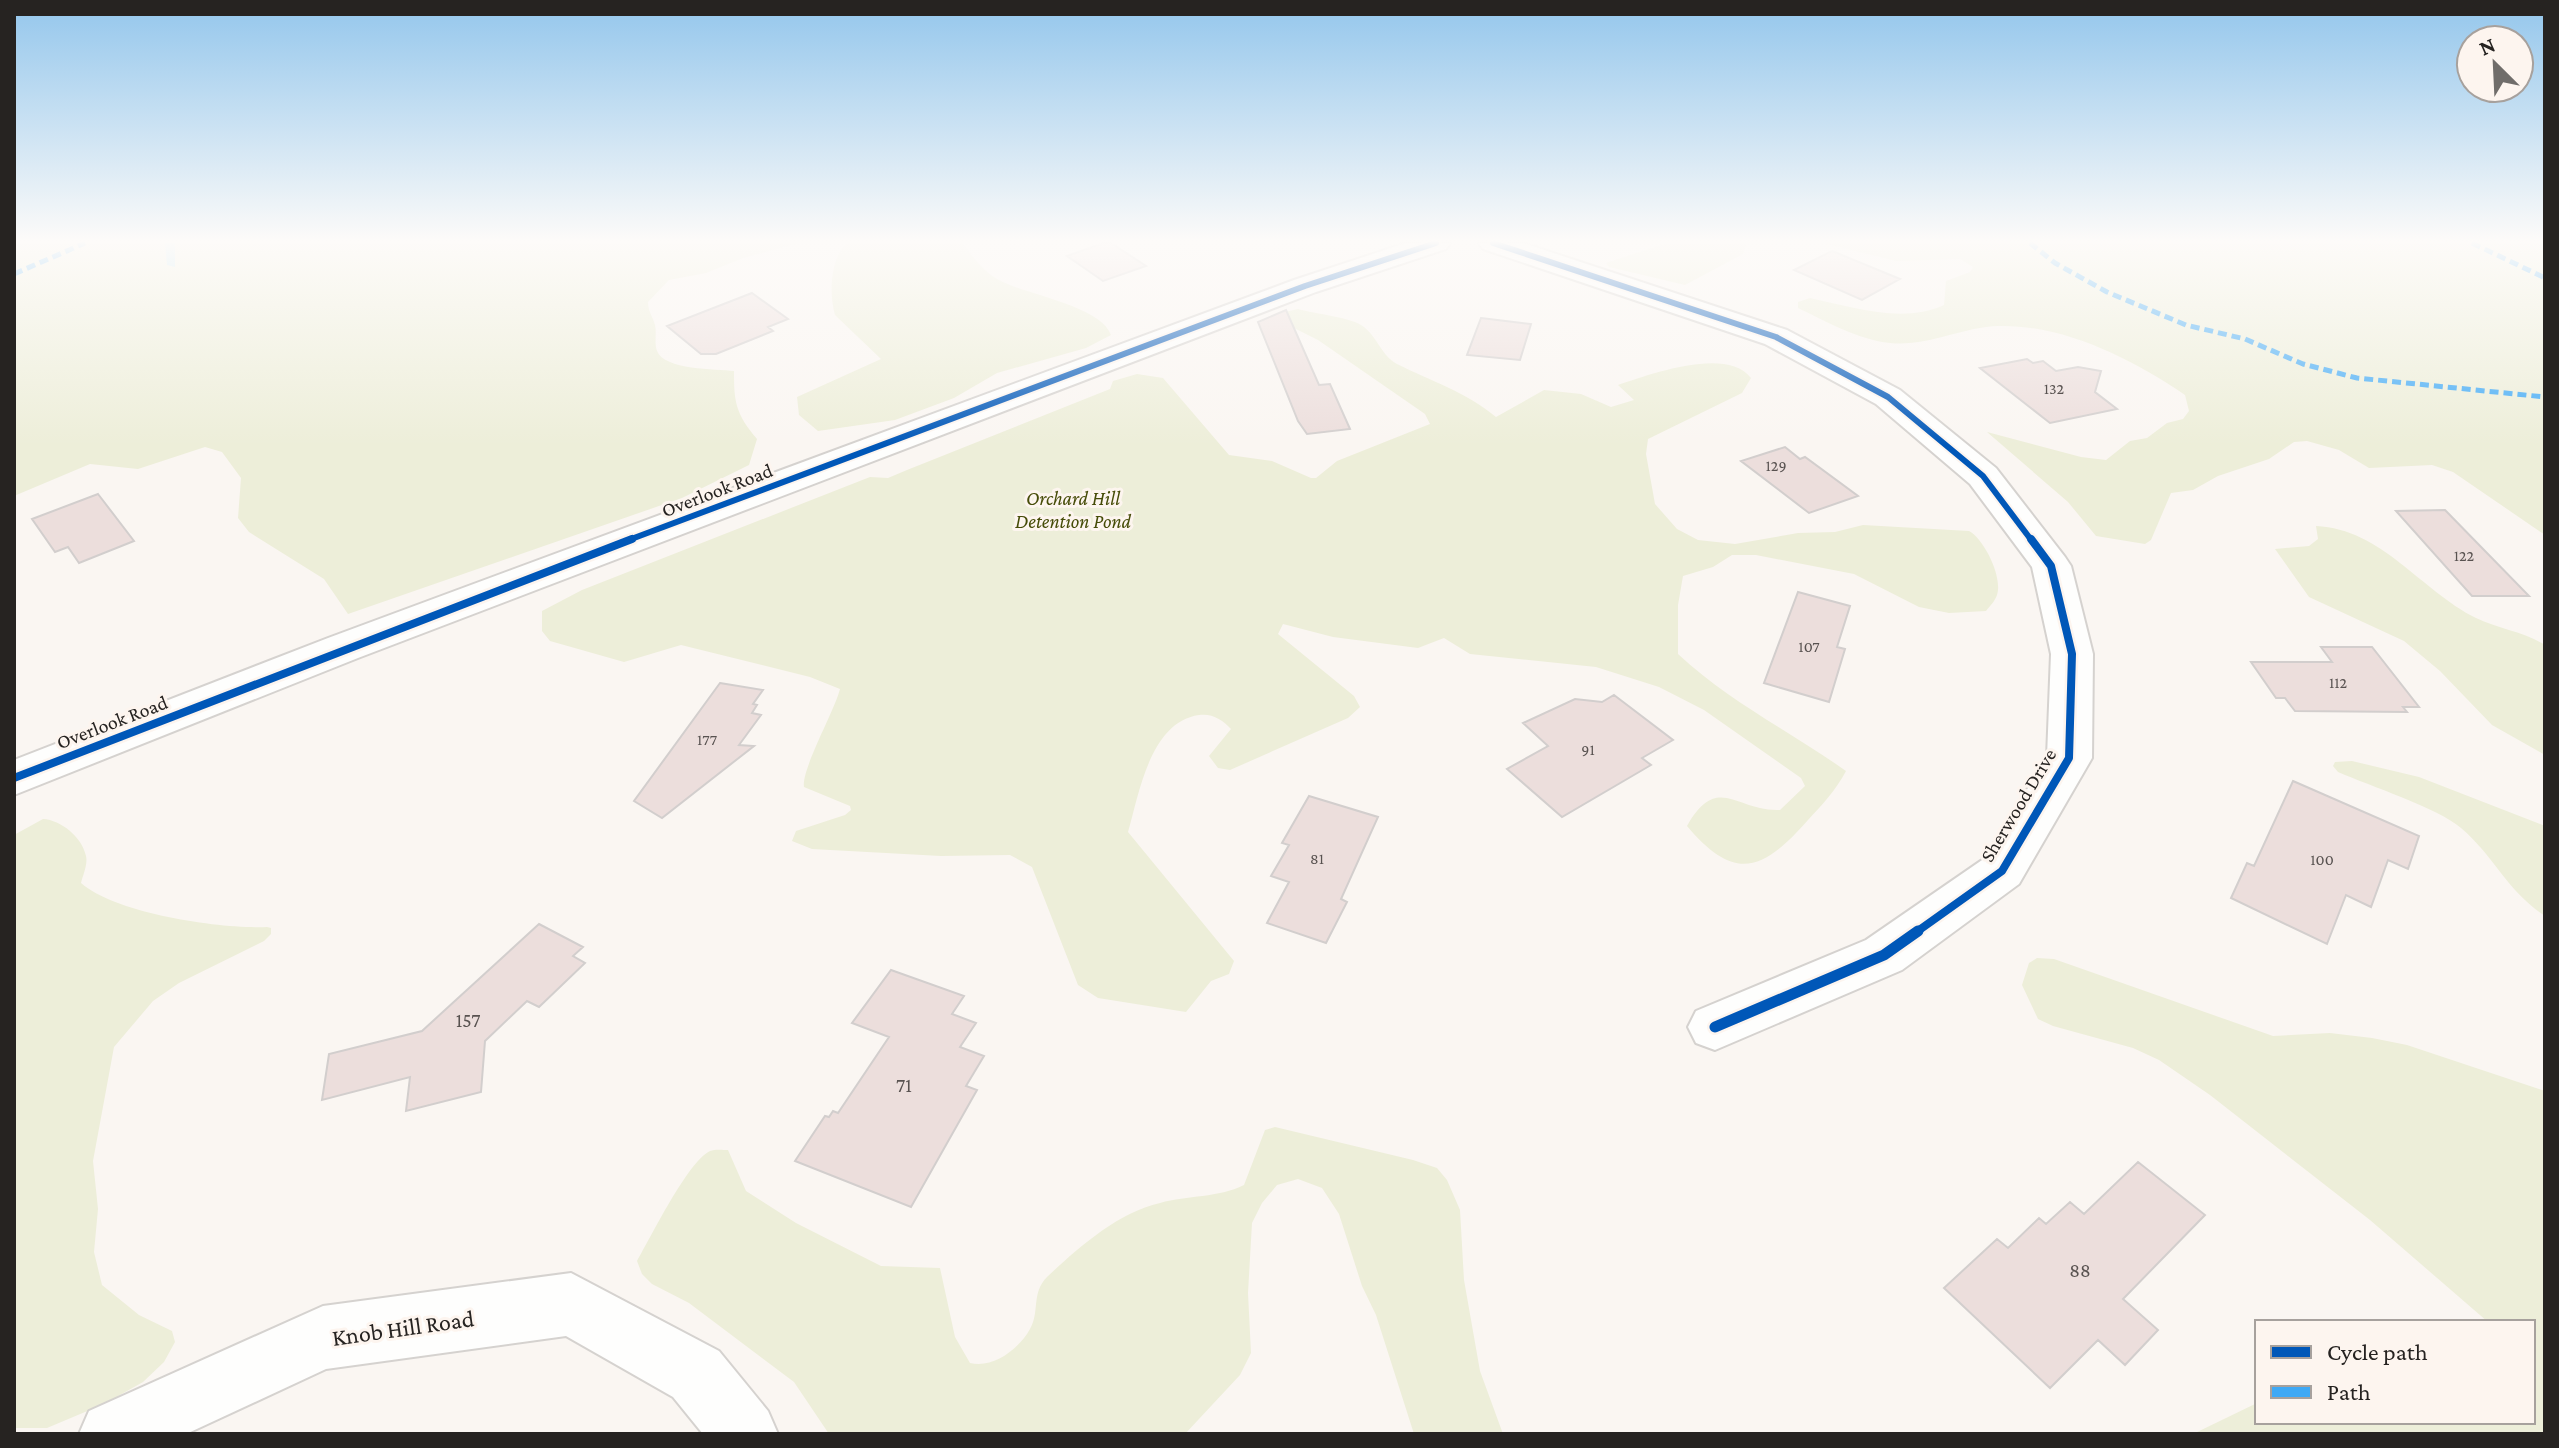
<svg xmlns="http://www.w3.org/2000/svg" width="2559" height="1448" viewBox="0 0 2559 1448" font-family="'Crimson Pro',serif">
  <style>
    .green { fill: #edeed9 }
    .lines { fill: none; stroke-linecap: round; stroke-linejoin: round }
    .stream { fill: #b3e1f2; fill-rule: evenodd }
    .building { fill: #ecdedc; stroke: #d2cecd; stroke-width: 2 }
    .minor-casing { stroke: #d5d2cf; stroke-width: 4 }
    .minor { fill: #fefefd; fill-rule: evenodd }
    .quiet { stroke: #3fa9f5; stroke-width: 5; stroke-dasharray: 9 5; stroke-linecap: butt }
    .cycleway-far2-casing { stroke: #fdf5ef; stroke-width: 10 }
    .cycleway-far1-casing { stroke: #fdf5ef; stroke-width: 13 }
    .cycleway-casing { stroke: #fdf5ef; stroke-width: 16 }
    .cycleway-far2 { stroke: #0057b8; stroke-width: 6 }
    .cycleway-far1 { stroke: #0057b8; stroke-width: 8 }
    .cycleway { stroke: #0057b8; stroke-width: 11 }
    .labels { text-anchor: middle; stroke-width: 6; stroke-linejoin: round; paint-order: stroke }
    .number-label { font-size: 16px; fill: #585250 }
    .street-label { font-size: 20px; fill: #262321; stroke: #fdf5ef }
    .park-label { font-size: 20px; font-style: italic; fill: #464c08; stroke: #fdf5ef }
    .near-number-label { font-size: 20px; fill: #585250 }
    .near-street-label { font-size: 24px; fill: #262321; stroke: #fdf5ef }
  </style>
  <rect width="100%" height="100%" fill="#faf6f2"/>
  <!-- green -->
  <path class="green" d="M 14,243 L 799,243 L 743,258 L 706,273 L 669,280 L 648,302 C 648,312 653,317 655,325 C 657,333 654,343 657,351 C 664,370 716,369 734,371 C 734,401 735,413 757,439 L 749,465 L 682,498 L 348,614 L 324,579 L 249,532 L 238,518 L 241,478 L 222,452 L 205,447 L 138,469 L 90,464 L 14,496 Z
    M 846,243 L 963,243 C 974,259 985,274 1003,282 C 1030,295 1102,307 1111,335 L 1086,348 L 997,373 L 954,398 L 895,420 L 818,431 L 799,415 L 797,397 L 881,359 L 835,315 C 829,294 830,261 846,243 Z
    M 1747,243 L 1743,254 L 1685,285 L 1609,267 L 1606,263 L 1664,244 Z
    M 1823,243 L 2545,243 L 2545,535 L 2453,472 L 2432,465 L 2369,468 L 2339,450 L 2307,441 L 2294,442 L 2269,459 L 2218,476 L 2193,490 L 2171,493 L 2151,540 L 2145,544 L 2096,536 L 2068,502 L 1987,432 L 2081,457 L 2106,460 L 2130,441 L 2147,438 L 2167,423 L 2183,419 L 2189,411 L 2185,395 C 2132,359 2063,324 1998,326 C 1963,327 1926,347 1890,343 C 1859,340 1825,321 1798,308 L 1798,302 L 1810,298 C 1852,307 1903,324 1944,305 L 1946,281 L 1970,272 L 1973,267 L 1960,259 L 1896,261 Z
    M 1298,309 C 1315,314 1352,317 1364,327 C 1378,338 1381,355 1397,364 C 1431,381 1466,392 1496,417 L 1544,390 L 1581,394 L 1611,407 L 1634,400 L 1618,385 C 1649,375 1726,346 1751,378 L 1742,393 L 1648,439 L 1646,454 L 1655,504 L 1677,529 L 1698,540 L 1735,544 L 1798,533 L 1835,532 L 1863,525 L 1969,531 C 1984,539 2003,577 1997,595 C 1995,601 1990,606 1986,611 L 1949,613 L 1919,607 L 1854,574 L 1756,555 L 1732,555 L 1713,567 L 1683,576 L 1678,605 L 1678,654 C 1728,701 1791,732 1846,771 C 1836,790 1822,805 1808,820 C 1763,871 1735,883 1687,826 C 1718,772 1736,812 1780,810 L 1805,786 L 1801,778 L 1704,710 L 1659,687 L 1596,667 L 1470,654 L 1444,638 L 1418,648 L 1333,637 L 1283,624 L 1278,634 L 1354,696 L 1360,707 L 1348,718 L 1230,770 L 1218,768 L 1209,756 L 1231,729 C 1223,720 1212,713 1199,715 C 1150,722 1139,794 1128,832 L 1234,961 L 1229,974 L 1211,981 L 1186,1012 L 1098,998 L 1078,985 L 1032,867 L 1010,855 L 941,856 L 812,849 L 792,841 L 796,831 L 845,815 L 851,810 L 850,806 L 804,787 C 801,770 834,712 840,689 L 810,677 L 681,645 L 624,662 L 550,641 L 542,631 L 542,611 L 582,590 L 870,477 L 888,478 L 907,470 L 1110,389 L 1113,381 L 1137,374 L 1163,378 L 1229,455 L 1272,461 L 1311,478 L 1316,478 L 1337,461 L 1430,424 L 1425,414 L 1318,340 L 1288,325 L 1285,312 Z
    M 2316,526 C 2382,529 2420,590 2476,618 C 2498,629 2523,631 2545,645 L 2545,755 L 2492,725 L 2440,671 L 2404,641 L 2309,597 L 2275,549 L 2309,546 L 2318,539 Z
    M 2352,761 L 2419,777 L 2545,826 L 2545,916 C 2505,889 2495,857 2461,828 C 2438,808 2370,786 2338,772 L 2333,766 L 2335,762 Z
    M 43,819 C 61,820 82,837 86,856 C 88,864 83,875 81,883 C 117,914 220,929 267,927 L 271,928 L 271,934 L 264,941 L 179,983 L 153,1001 L 114,1047 L 93,1161 L 98,1209 L 94,1252 L 102,1285 L 139,1315 L 172,1331 L 175,1342 L 164,1362 L 143,1382 L 104,1404 L 47,1428 L 14,1428 L 14,835 Z
    M 2037,958 L 2054,959 L 2273,1036 L 2330,1033 L 2372,1038 L 2407,1045 L 2545,1091 L 2545,1434 L 2193,1434 L 2257,1403 L 2257,1422 L 2533,1422 L 2533,1322 L 2488,1322 L 2370,1220 L 2210,1095 L 2159,1060 L 2133,1048 L 2053,1026 L 2038,1019 L 2022,985 L 2029,963 Z
    M 1275,1127 L 1413,1160 L 1437,1168 L 1447,1180 L 1460,1210 L 1464,1280 L 1480,1371 L 1503,1434 L 1414,1434 L 1376,1315 L 1362,1286 L 1339,1214 L 1322,1188 L 1298,1179 L 1277,1185 L 1262,1203 L 1252,1223 L 1248,1293 L 1251,1353 L 1240,1375 L 1185,1434 L 829,1434 L 794,1382 L 689,1303 L 652,1284 L 642,1274 L 637,1261 C 650,1239 688,1161 710,1151 C 715,1149 723,1150 728,1150 L 746,1191 L 796,1223 L 881,1266 L 940,1268 L 955,1337 L 970,1363 C 993,1369 1019,1349 1030,1329 C 1040,1312 1031,1293 1047,1277 C 1078,1248 1117,1213 1160,1203 C 1188,1195 1218,1198 1244,1185 L 1265,1130 Z"/>
  <g class="lines">
    <!-- stream -->
    <path class="stream" d="M 165,243 L 175,243 L 175,267 L 167,265 Z"/>
  </g>
  <!-- building -->
  <path class="building" d="M 1104,243 L 1111,243 L 1146,266 L 1103,281 L 1067,256 Z
    M 1832,251 L 1900,279 L 1862,300 L 1794,270 Z
    M 752,293 L 788,319 L 768,327 L 773,331 L 716,354 L 701,354 L 667,326 Z
    M 1286,310 L 1319,385 L 1330,384 L 1350,429 L 1307,434 L 1298,421 L 1258,322 Z
    M 1481,318 L 1531,324 L 1520,360 L 1467,355 Z
    M 2027,359 L 2033,363 L 2043,361 L 2056,371 L 2078,367 L 2101,371 L 2095,392 L 2117,409 L 2050,423 L 1980,368 Z
    M 1785,447 L 1800,459 L 1805,457 L 1858,496 L 1809,513 L 1741,461 Z
    M 98,494 L 134,541 L 79,563 L 68,547 L 55,552 L 32,519 Z
    M 2445,510 L 2529,596 L 2472,596 L 2396,511 Z
    M 1798,592 L 1850,606 L 1837,647 L 1845,649 L 1829,702 L 1764,683 Z
    M 2321,647 L 2372,647 L 2419,707 L 2403,707 L 2407,712 L 2295,711 L 2285,698 L 2276,698 L 2251,662 L 2332,662 Z
    M 720,683 L 763,690 L 753,704 L 757,705 L 752,713 L 761,715 L 739,745 L 754,746 L 662,818 L 634,801 Z
    M 1614,695 L 1673,740 L 1642,758 L 1651,765 L 1562,817 L 1507,769 L 1548,746 L 1523,723 L 1575,699 L 1602,702 Z
    M 2293,781 L 2419,836 L 2408,869 L 2388,860 L 2371,907 L 2346,895 L 2327,944 L 2231,898 L 2247,863 L 2254,866 Z
    M 1309,796 L 1378,817 L 1341,899 L 1347,902 L 1326,943 L 1267,923 L 1289,882 L 1271,876 L 1289,845 L 1282,843 Z
    M 539,924 L 583,947 L 573,956 L 585,963 L 539,1007 L 527,1001 L 485,1041 L 481,1092 L 406,1111 L 410,1077 L 322,1100 L 329,1054 L 422,1031 Z
    M 891,970 L 964,996 L 952,1014 L 976,1023 L 960,1047 L 984,1056 L 966,1086 L 977,1090 L 911,1207 L 795,1161 L 825,1116 L 829,1117 L 833,1111 L 838,1113 L 889,1037 L 852,1023 Z
    M 2138,1162 L 2205,1215 L 2123,1299 L 2158,1330 L 2125,1365 L 2098,1340 L 2050,1388 L 1944,1288 L 1997,1239 L 2008,1248 L 2039,1218 L 2046,1224 L 2070,1202 L 2084,1214 Z"/>
  <g class="lines">
    <defs>
      <path id="minor" d="M 1406,243 L 1450,243 L 1446,249 L 1316,292 L 358,658 L 14,795 L 14,760 L 328,638 L 1294,280 Z
        M 1479,243 L 1523,243 L 1787,330 L 1900,390 L 1996,468 L 2065,557 L 2071,566 L 2093,654 L 2092,758 L 2019,884 L 1902,970 L 1715,1050 L 1696,1043 L 1688,1027 L 1696,1011 L 1866,940 L 1985,858 L 2047,757 L 2051,654 L 2032,567 L 1970,484 L 1876,404 L 1765,344 L 1483,249 Z
        M 571,1273 L 719,1351 L 768,1411 L 778,1434 L 703,1434 L 673,1397 L 566,1336 L 326,1369 L 186,1434 L 79,1434 L 89,1411 L 323,1306 Z"/>
    </defs>
    <!-- minor casing -->
    <use href="#minor" class="minor-casing"/>
    <!-- minor -->
    <use href="#minor" class="minor"/>
    <!-- quiet -->
    <path class="quiet" d="M 2030,243 L 2055,263 L 2107,292 L 2186,325 L 2245,339 L 2303,364 L 2357,378 L 2545,397
      M 2472,243 L 2545,278
      M 14,274 L 85,243"/>
    <defs>
      <path id="cycleway-far2" d="M 1493,243 L 1776,337 L 1888,397 L 1983,476 L 2032,541
        M 626,541 L 1305,286 L 1436,243"/>
      <path id="cycleway-far1" d="M 14,778 L 632,539
        M 1915,933 L 2002,871 L 2069,758 L 2072,654 L 2051,566 L 2031,539"/>
      <path id="cycleway" d="M 1715,1027 L 1884,955 L 1918,931"/>
    </defs>
    <!-- cycleway-far2 casing -->
    <use href="#cycleway-far2" class="cycleway-far2-casing"/>
    <!-- cycleway-far1 casing -->
    <use href="#cycleway-far1" class="cycleway-far1-casing"/>
    <!-- cycleway casing -->
    <use href="#cycleway" class="cycleway-casing"/>
    <!-- cycleway-far2 -->
    <use href="#cycleway-far2" class="cycleway-far2"/>
    <!-- cycleway-far1 -->
    <use href="#cycleway-far1" class="cycleway-far1"/>
    <!-- cycleway -->
    <use href="#cycleway" class="cycleway"/>
  </g>
  <!-- sky -->
  <linearGradient id="sky" x2="0" y2="1"><stop stop-color="#93c6ec"/><stop offset="0.54" stop-color="#fdfbf9"/><stop offset="1" stop-color="#fdfbf9" stop-opacity="0"/></linearGradient>
  <rect width="2559" height="446" fill="url(#sky)"/>
  <g class="labels">
    <!-- number labels -->
    <g class="number-label">
      <text x="2054" y="394">132</text>
      <text x="1776" y="471">129</text>
      <text x="2464" y="561">122</text>
      <text x="1809" y="652">107</text>
      <text x="2338" y="688">112</text>
      <text x="707" y="745">177</text>
      <text x="1588" y="755">91</text>
      <text x="1317" y="864">81</text>
      <text x="2322" y="865">100</text>
    </g>
    <!-- street labels -->
    <g class="street-label">
      <text transform="translate(717 490) rotate(-21)" y="7">Overlook Road</text>
      <text transform="translate(112 722) rotate(-21)" y="7">Overlook Road</text>
      <text transform="translate(2018 805) rotate(-59)" y="7">Sherwood Drive</text>
    </g>
    <!-- park labels -->
    <g class="park-label">
      <text x="1073" y="505">Orchard Hill<tspan x="1073" dy="23">Detention Pond</tspan></text>
    </g>
    <!-- near-number labels -->
    <g class="near-number-label">
      <text x="468" y="1027">157</text>
      <text x="904" y="1092">71</text>
      <text x="2080" y="1277">88</text>
    </g>
    <!-- near-street labels -->
    <g class="near-street-label">
      <text transform="translate(403 1328) rotate(-8)" y="8">Knob Hill Road</text>
    </g>
  </g>
  <!-- border -->
  <rect width="2559" height="1448" fill="none" stroke="#262321" stroke-width="32"/>
  <!-- legend -->
  <rect x="2255" y="1320" width="280" height="104" fill="#fdf5ef" stroke="#a7a19d" stroke-width="2"/>
  <rect x="2271" y="1346" width="40" height="12" fill="#0057b8" stroke="#a7a19d" stroke-width="2"/>
  <text x="2327" y="1360" font-size="24" fill="#262321">Cycle path</text>
  <rect x="2271" y="1386" width="40" height="12" fill="#3fa9f5" stroke="#a7a19d" stroke-width="2"/>
  <text x="2327" y="1400" font-size="24" fill="#262321">Path</text>
  <!-- north arrow -->
  <g transform="translate(2495 64) rotate(336)"><circle r="38" fill="#fdf5ef" stroke="#a7a19d" stroke-width="2"/>
  <path d="M0-6L14 30L0 20L-14 30Z" fill="#706d6a"/>
  <text y="-12" font-size="22" font-weight="bold" text-anchor="middle" fill="#262321">N</text>
  </g>
</svg>
